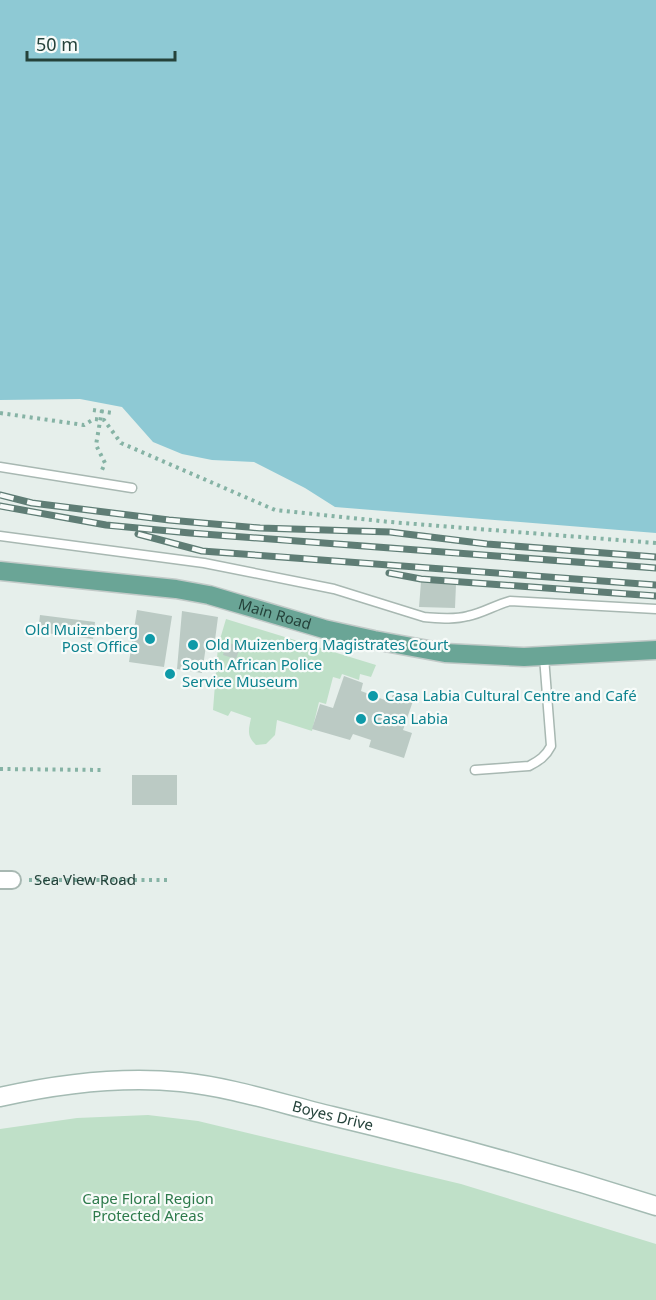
<svg xmlns="http://www.w3.org/2000/svg" width="656" height="1300" viewBox="0 0 656 1300" font-family="'Noto Sans',sans-serif">
  <style>
    .green { fill: #bfe0c8 }
    .water { fill: #8ec9d4 }
    .building { fill: #bbcac4 }
    .lines { fill: none; stroke-linecap: round; stroke-linejoin: round }
    .service-casing { stroke: #a8b8b2; stroke-width: 11 }
    .minor-casing { stroke: #a8b8b2; stroke-width: 20 }
    .secondary-casing { stroke: #a4bbb3; stroke-width: 21 }
    .primary-casing { stroke: #c2cac8; stroke-width: 21 }
    .path { stroke: #86b3a5; stroke-width: 4; stroke-dasharray: 3 4.5; stroke-linecap: butt }
    .service { stroke: #fff; stroke-width: 8 }
    .minor { stroke: #fff; stroke-width: 16 }
    .secondary { stroke: #fff; stroke-width: 18 }
    .primary { stroke: #6aa596; stroke-width: 18 }
    .rail-casing { stroke: #5f7d75; stroke-width: 7 }
    .rail { stroke: #f7fbf9; stroke-width: 4.5; stroke-dasharray: 14; stroke-linecap: butt }
    .culture-dot { fill: #0f9aa8; stroke: #f7fbf9; stroke-width: 2 }
    .labels { text-anchor: middle; stroke-width: 4.5; stroke-linejoin: round; paint-order: stroke }
    .street-label { font-size: 15px; fill: #24423a; stroke: #f7fbf9 }
    .culture-label { font-size: 15px; fill: #0d838f; stroke: #f7fbf9; text-anchor: start }
    .park-label { font-size: 15px; fill: #2d7a4b; stroke: #f7fbf9 }
  </style>
  <rect width="100%" height="100%" fill="#e6efeb"/>
  <!-- green -->
  <path class="green" d="M 226,619 L 376,665 L 371,677 L 360,674 L 359,680 L 342,674 L 340,679 L 333,677 L 326,704 L 319,702 L 312,731 L 277,720 L 275,735 L 266,744 L 256,745 C 246,736 249,729 251,718 L 231,711 L 228,716 L 213,710 L 218,646 Z
    M 148,1115 L 198,1121 L 461,1184 L 656,1244 L 656,1300 L 0,1300 L 0,1129 L 77,1118 Z"/>
  <!-- water -->
  <path class="water" d="M 0,0 L 656,0 L 656,533 L 335,507 L 305,488 L 254,462 L 212,460 L 182,454 L 153,442 L 122,407 L 80,399 L 0,400 Z"/>
  <!-- building -->
  <path class="building" d="M 421,582 L 456,584 L 455,608 L 419,607 Z
    M 137,610 L 172,616 L 164,667 L 129,662 Z
    M 182,611 L 218,617 L 215,640 L 207,639 L 202,673 L 177,669 Z
    M 40,615 L 95,622 L 93,639 L 38,632 Z
    M 227,642 L 240,647 L 236,659 L 223,655 Z
    M 344,676 L 363,683 L 361,691 L 390,702 L 394,692 L 414,698 L 403,730 L 412,733 L 404,758 L 369,747 L 371,740 L 353,734 L 350,740 L 312,729 L 320,704 L 333,708 Z
    M 132,775 L 177,775 L 177,805 L 132,805 Z"/>
  <g class="lines">
    <defs>
      <path id="service" d="M 0,467 L 132,488
        M 0,536 L 204,563 L 334,589 L 424,617 C 438,618 454,620 468,616 C 483,613 495,605 510,601 L 656,609
        M 475,770 L 529,766 C 539,761 546,756 551,746 L 544,657"/>
      <path id="minor" d="M 0,880 L 12,880"/>
      <g id="secondary">
        <path id="s2" d="M 0,1097 C 58,1084 121,1076 181,1082 C 231,1087 282,1104 332,1116 C 441,1142 549,1172 656,1206"/>
      </g>
      <g id="primary">
        <path id="s3" d="M 0,571 L 176,589 L 209,595 L 324,629 L 374,640 L 445,653 L 524,657 L 656,650"/>
      </g>
    </defs>
    <!-- service casing -->
    <use href="#service" class="service-casing"/>
    <!-- minor casing -->
    <use href="#minor" class="minor-casing"/>
    <!-- secondary casing -->
    <use href="#secondary" class="secondary-casing"/>
    <!-- primary casing -->
    <use href="#primary" class="primary-casing"/>
    <!-- path -->
    <g class="path">
      <path d="M 93,410 L 113,413"/>
      <path d="M 102,410 L 96,445 L 105,463 L 102,470"/>
      <path d="M 0,413 L 84,425 L 94,419 L 104,420 L 121,443 L 275,510 L 390,522 L 656,543"/>
      <path d="M 0,769 L 104,770"/>
      <path id="s1" d="M 29,880 L 170,880"/>
    </g>
    <!-- service -->
    <use href="#service" class="service"/>
    <!-- minor -->
    <use href="#minor" class="minor"/>
    <!-- secondary -->
    <use href="#secondary" class="secondary"/>
    <!-- primary -->
    <use href="#primary" class="primary"/>
    <defs>
      <path id="rail" d="M 0,495 L 32,503 L 169,520 L 260,528 L 390,532 L 487,544 L 656,557
        M 0,506 L 106,525 L 190,533 L 656,568
        M 138,534 L 202,551 L 656,585
        M 389,573 L 421,579 L 656,596"/>
    </defs>
    <!-- rail casing -->
    <use href="#rail" class="rail-casing"/>
    <!-- rail -->
    <use href="#rail" class="rail"/>
  </g>
  <!-- markers -->
  <g class="culture-dot">
    <circle cx="150" cy="639" r="6"/>
    <circle cx="193" cy="645" r="6"/>
    <circle cx="170" cy="674" r="6"/>
    <circle cx="373" cy="696" r="6"/>
    <circle cx="361" cy="719" r="6"/>
  </g>
  <g class="labels">
    <!-- street labels -->
    <g class="street-label">
      <text dy="5" stroke="none"><textPath href="#s3" startOffset="279">Main Road</textPath></text>
      <text dy="5" stroke="none"><textPath href="#s1" startOffset="56">Sea View Road</textPath></text>
      <text dy="5" stroke="none"><textPath href="#s2" startOffset="338">Boyes Drive</textPath></text>
    </g>
    <!-- culture labels -->
    <g class="culture-label">
      <text x="138" y="635" text-anchor="end">Old Muizenberg<tspan x="138" dy="17">Post Office</tspan></text>
      <text x="205" y="650">Old Muizenberg Magistrates Court</text>
      <text x="182" y="670">South African Police<tspan x="182" dy="17">Service Museum</tspan></text>
      <text x="385" y="701">Casa Labia Cultural Centre and Café</text>
      <text x="373" y="724">Casa Labia</text>
    </g>
    <!-- park labels -->
    <g class="park-label">
      <text x="148" y="1204">Cape Floral Region<tspan x="148" dy="17">Protected Areas</tspan></text>
    </g>
  </g>
  <!-- scale -->
  <path d="M27 51v9h148v-9" fill="none" stroke="#24423a" stroke-width="3"/>
  <text x="36" y="51" font-size="18" fill="#24423a" stroke="#f7fbf9" stroke-width="4.5" paint-order="stroke">50 m</text>
</svg>
